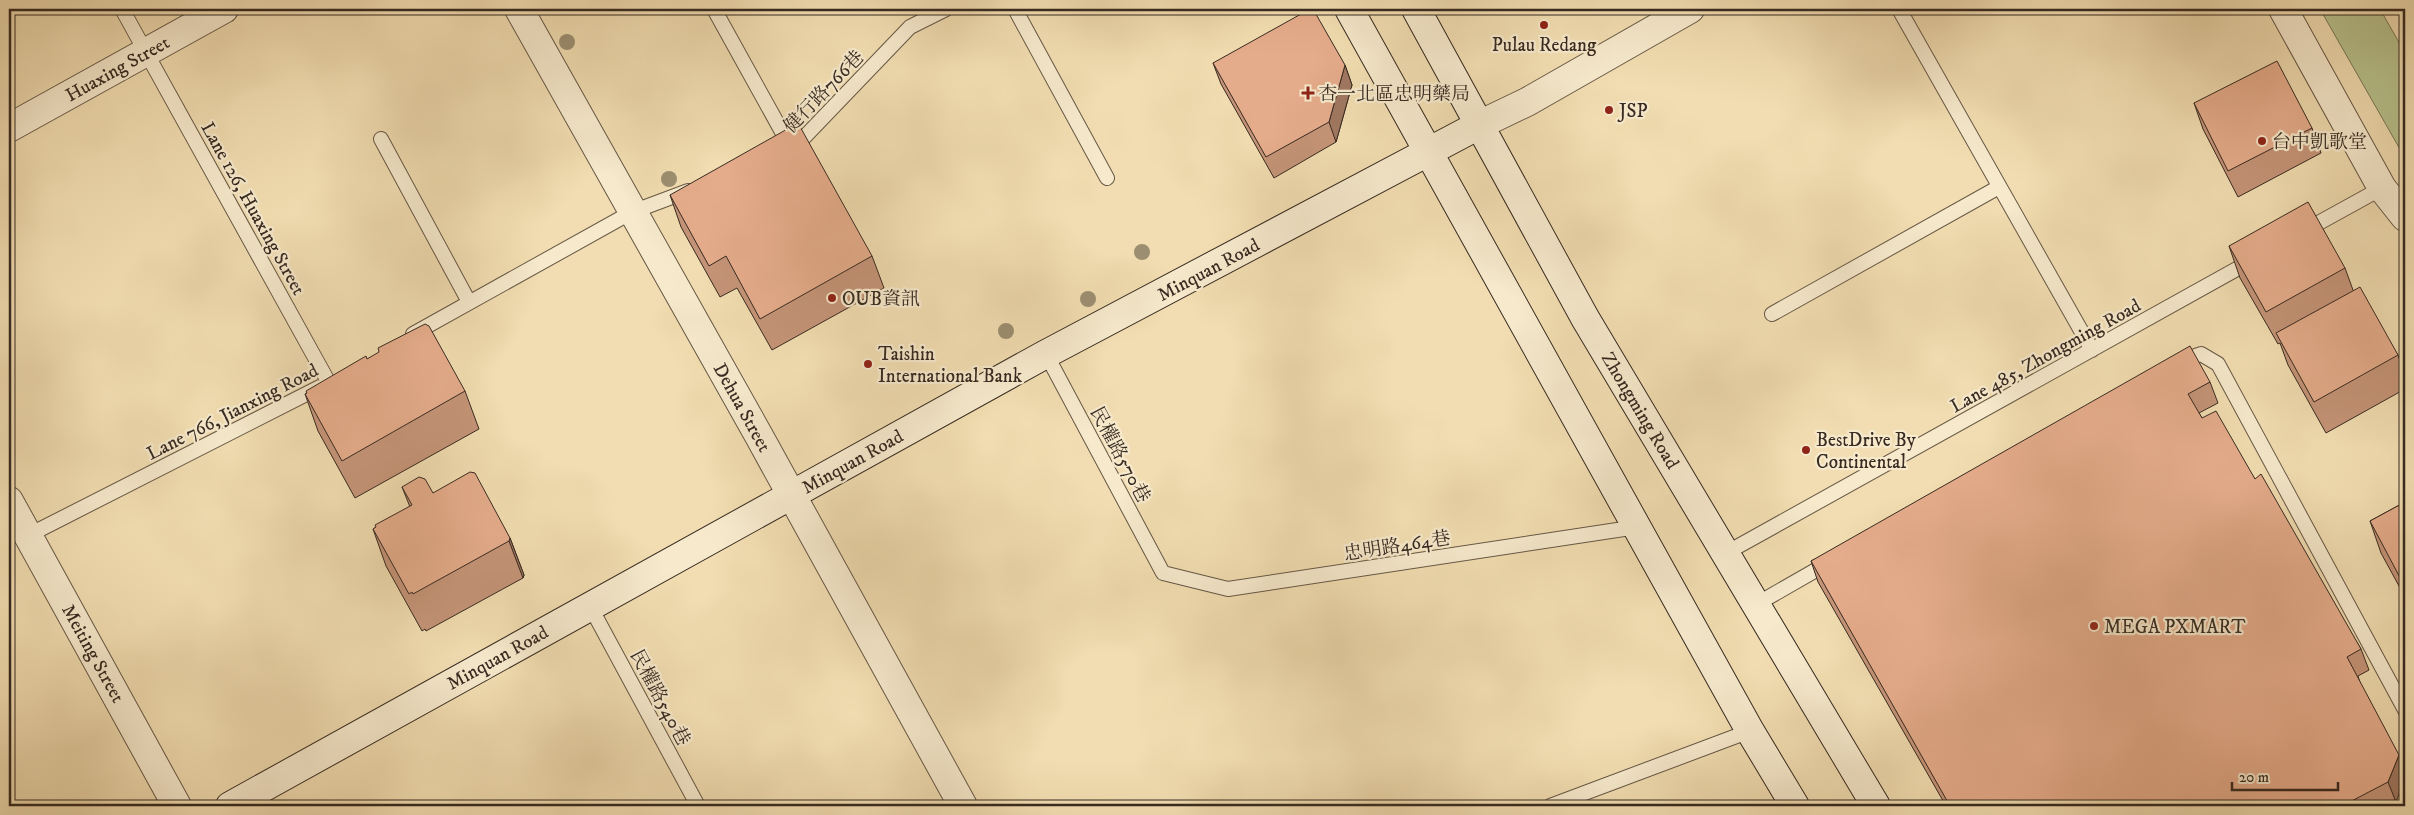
<svg xmlns="http://www.w3.org/2000/svg" width="2414" height="815" viewBox="0 0 2414 815" font-family="'IM FELL DW Pica','Noto Serif TC',serif">
  <style>
    .green { fill: #b8c28d; stroke: #787657 }
    .lines { fill: none; stroke-linecap: round; stroke-linejoin: round }
    .lane-casing { stroke: #665745; stroke-width: 16 }
    .street-casing { stroke: #665745; stroke-width: 30 }
    .secondary-casing { stroke: #372a21; stroke-width: 30 }
    .lane { stroke: #f6e9cc; stroke-width: 14 }
    .street { stroke: #f6e9cc; stroke-width: 28 }
    .secondary { stroke: #f6e9cc; stroke-width: 28 }
    .tree { fill: #9c8f71 }
    .wall { fill: #c59478; stroke: #372a21 }
    .shaded-wall { fill: #a07861; stroke: #372a21 }
    .building { fill: #e5ac8b; stroke: #372a21 }
    .poi-dot { fill: #8f2418; stroke: #f6e9cc; stroke-width: 2 }
    .labels { text-anchor: middle; stroke-width: 4.5; stroke-linejoin: round; paint-order: stroke }
    .poi-label { font-size: 19px; fill: #372a21; stroke: #f6e9cc; text-anchor: start }
    .street-label { font-size: 19px; fill: #372a21; stroke: #f6e9cc }
  </style>
  <rect width="100%" height="100%" fill="#f1ddb1"/>
  <filter id="stains"><feTurbulence type="fractalNoise" baseFrequency=".004" numOctaves="4"/><feColorMatrix values="0 0 0 0 .2 0 0 0 0 .09 0 0 0 0 .02 0 0 0 .5 -.17"/></filter>
  <radialGradient id="worn" r=".72"><stop offset=".6" stop-color="#630" stop-opacity="0"/><stop offset="1" stop-color="#630" stop-opacity=".3"/></radialGradient>
  <!-- green -->
  <path class="green" d="M 2320,9 L 2380,9 L 2405,53 L 2405,158 Z"/>
  <g class="lines">
    <defs>
      <path id="lane" d="M 122,9 L 329,383
        M 714,9 L 791,148
        M 1015,9 L 1107,178
        M 1899,9 L 2092,350
        M 381,139 L 469,302
        M 792,150 L 910,27 L 946,9
        M 2304,231 L 2382,188
        M 1772,314 L 1999,187
        M 413,334 L 632,212 L 688,191
        M 1046,354 L 1163,573 L 1228,589 L 1637,527
        M 2178,362 L 2201,354 L 2218,364 L 2405,710
        M 29,535 L 320,387
        M 1726,553 L 2253,260
        M 1755,605 L 1830,562
        M 590,606 L 698,806
        M 1550,806 L 1750,731"/>
      <path id="street" d="M 519,9 L 759,436 L 963,806
        M 2283,9 L 2382,188 L 2405,217
        M 1479,125 L 1527,102 L 1690,9
        M 9,128 L 224,9
        M 9,501 L 177,806"/>
      <path id="secondary" d="M 1349,9 L 1750,731 L 1795,806
        M 1416,9 L 1585,318 L 1876,806
        M 230,806 L 1046,354 L 1479,125"/>
    </defs>
    <!-- lane casing -->
    <use href="#lane" class="lane-casing"/>
    <!-- street casing -->
    <use href="#street" class="street-casing"/>
    <!-- secondary casing -->
    <use href="#secondary" class="secondary-casing"/>
    <!-- lane -->
    <use href="#lane" class="lane"/>
    <!-- street -->
    <use href="#street" class="street"/>
    <!-- secondary -->
    <use href="#secondary" class="secondary"/>
  </g>
  <!-- trees -->
  <g class="tree">
    <circle cx="567" cy="42" r="8"/>
    <circle cx="669" cy="179" r="8"/>
    <circle cx="1142" cy="252" r="8"/>
    <circle cx="1088" cy="299" r="8"/>
    <circle cx="1006" cy="331" r="8"/>
  </g>
  <!-- wall -->
  <path class="wall" d="M 1213,63 L 1345,65 L 1352,85 L 1336,142 L 1274,178 L 1221,84 Z
    M 2194,103 L 2312,128 L 2321,153 L 2238,197 L 2203,129 Z
    M 670,195 L 872,256 L 884,288 L 772,350 L 737,288 L 720,297 L 681,227 Z
    M 2229,246 L 2345,268 L 2353,290 L 2398,355 L 2405,376 L 2405,389 L 2326,433 L 2288,365 L 2280,343 L 2278,344 L 2240,278 Z
    M 367,359 L 465,391 L 479,429 L 355,498 L 318,431 L 305,394 Z
    M 2210,382 L 2218,403 L 2199,413 L 2202,418 L 2255,479 L 2361,649 L 2369,670 L 2358,676 L 2396,802 L 2389,806 L 1946,806 L 1818,582 L 1811,561 Z
    M 402,487 L 433,493 L 510,538 L 524,575 L 523,578 L 426,631 L 425,629 L 422,631 L 386,566 L 373,529 L 410,507 Z
    M 2405,502 L 2405,597 L 2381,553 L 2370,521 Z"/>
  <!-- shaded-wall -->
  <path class="shaded-wall" d="M 1345,65 L 1352,85 L 1336,142 L 1329,122 Z
    M 510,538 L 524,575 L 523,578 L 509,541 Z
    M 2399,755 L 2405,772 L 2405,778 L 2396,802 L 2388,782 Z"/>
  <!-- building -->
  <path class="building" d="M 1310,9 L 1313,9 L 1345,65 L 1329,122 L 1266,157 L 1213,63 Z
    M 2277,61 L 2312,128 L 2228,171 L 2194,103 Z
    M 798,123 L 872,256 L 760,319 L 726,256 L 709,266 L 670,195 Z
    M 2308,202 L 2345,268 L 2266,312 L 2229,246 Z
    M 2360,287 L 2398,355 L 2314,402 L 2276,333 Z
    M 425,324 L 429,326 L 465,391 L 342,461 L 305,394 L 307,393 L 306,391 L 366,356 L 367,359 L 379,352 L 378,348 Z
    M 2190,346 L 2210,382 L 2188,394 L 2202,418 L 2216,411 L 2255,479 L 2261,474 L 2361,649 L 2347,657 L 2399,755 L 2388,782 L 2342,806 L 1950,806 L 1811,561 Z
    M 470,472 L 475,473 L 510,538 L 509,541 L 413,594 L 412,592 L 409,594 L 373,529 L 376,527 L 375,525 L 412,505 L 402,487 L 419,477 L 425,479 L 433,493 Z
    M 2405,502 L 2405,587 L 2370,521 Z"/>
  <!-- markers -->
  <g class="poi-dot">
    <circle cx="1544" cy="25" r="5"/>
    <path d="M1305.5 85.5h5v5h5v5h-5v5h-5v-5h-5v-5h5z"/>
    <circle cx="1609" cy="110" r="5"/>
    <circle cx="2262" cy="141" r="5"/>
    <circle cx="832" cy="298" r="5"/>
    <circle cx="868" cy="364" r="5"/>
    <circle cx="1806" cy="450" r="5"/>
    <circle cx="2094" cy="626" r="5"/>
  </g>
  <g class="labels">
    <!-- poi labels -->
    <g class="poi-label">
      <text x="1544" y="51" text-anchor="middle">Pulau Redang</text>
      <text x="1318" y="100">杏一北區忠明藥局</text>
      <text x="1619" y="117">JSP</text>
      <text x="2272" y="148">台中凱歌堂</text>
      <text x="842" y="305">OUB資訊</text>
      <text x="878" y="360">Taishin<tspan x="878" dy="22">International Bank</tspan></text>
      <text x="1816" y="446">BestDrive By<tspan x="1816" dy="22">Continental</tspan></text>
      <text x="2104" y="633">MEGA PXMART</text>
    </g>
    <!-- street labels -->
    <g class="street-label">
      <text transform="translate(117 68) rotate(-29)" y="7">Huaxing Street</text>
      <text transform="translate(823 91) rotate(-46)" y="7">健行路766巷</text>
      <text transform="translate(254 208) rotate(61)" y="7">Lane 126, Huaxing Street</text>
      <text transform="translate(1208 269) rotate(-28)" y="7">Minquan Road</text>
      <text transform="translate(2045 355) rotate(-29)" y="7">Lane 485, Zhongming Road</text>
      <text transform="translate(743 407) rotate(61)" y="7">Dehua Street</text>
      <text transform="translate(1641 410) rotate(59)" y="7">Zhongming Road</text>
      <text transform="translate(232 411) rotate(-27)" y="7">Lane 766, Jianxing Road</text>
      <text transform="translate(1121 454) rotate(62)" y="7">民權路570巷</text>
      <text transform="translate(852 461) rotate(-29)" y="7">Minquan Road</text>
      <text transform="translate(1397 545) rotate(-9)" y="7">忠明路464巷</text>
      <text transform="translate(94 653) rotate(61)" y="7">Meiting Street</text>
      <text transform="translate(497 657) rotate(-29)" y="7">Minquan Road</text>
      <text transform="translate(661 697) rotate(62)" y="7">民權路540巷</text>
    </g>
  </g>
  <!-- margin -->
  <rect width="2414" height="815" fill="none" stroke="#f1ddb1" stroke-width="30"/>
  <rect x="10" y="10" width="2394" height="795" fill="none" stroke="#372a21" stroke-width="2.5"/>
  <rect x="15" y="15" width="2384" height="785" fill="none" stroke="#372a21"/>
  <!-- scale -->
  <path d="M2232 782v8h106v-8" fill="none" stroke="#372a21" stroke-width="2.5"/>
  <text x="2239" y="782" font-size="15" fill="#372a21" stroke="#f6e9cc" stroke-width="4" paint-order="stroke">20 m</text>
  <rect width="100%" height="100%" filter="url(#stains)"/>
  <rect width="100%" height="100%" fill="url(#worn)"/>
</svg>
